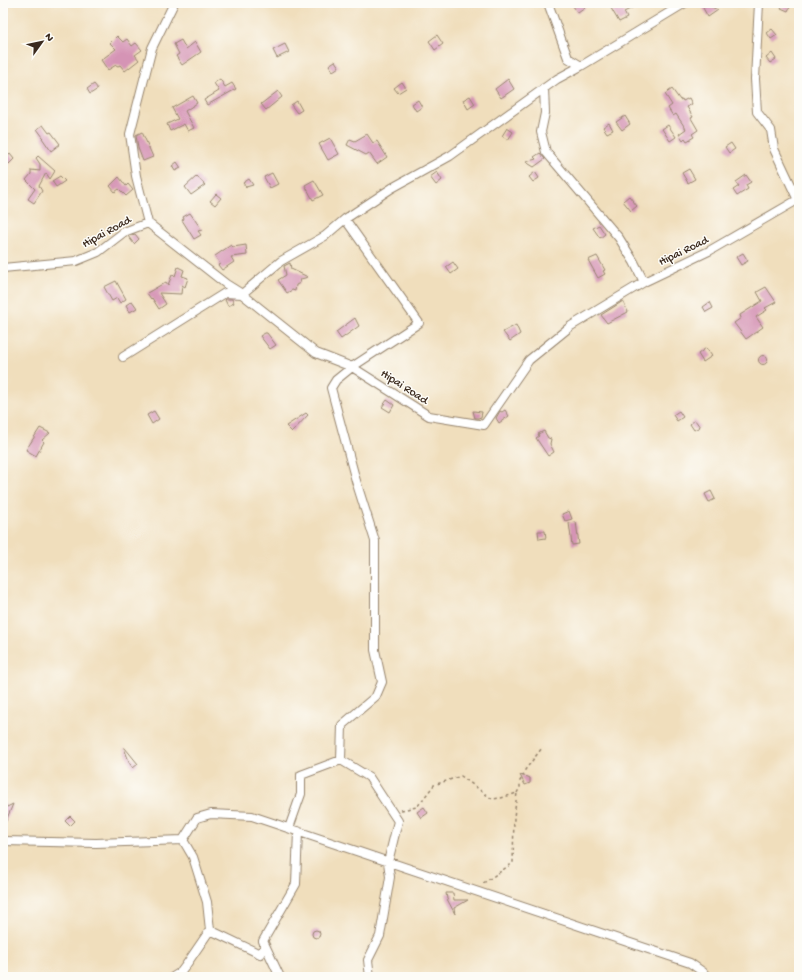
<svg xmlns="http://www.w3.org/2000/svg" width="802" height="980" viewBox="0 0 802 980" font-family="'Gochi Hand',sans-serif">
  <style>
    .building { fill: #d594b5 }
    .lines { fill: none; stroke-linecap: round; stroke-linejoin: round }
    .minor-casing { stroke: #96846d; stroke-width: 10 }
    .path { stroke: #96846d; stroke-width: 1.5; stroke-dasharray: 3 3; stroke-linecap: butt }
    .minor { stroke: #fff; stroke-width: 8 }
    .labels { text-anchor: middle; stroke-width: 3; stroke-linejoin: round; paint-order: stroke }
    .street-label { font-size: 12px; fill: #3b2a1e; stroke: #fdfcf7 }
  </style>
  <rect width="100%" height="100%" fill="#fdfcf7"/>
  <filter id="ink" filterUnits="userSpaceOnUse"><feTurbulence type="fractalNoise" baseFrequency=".025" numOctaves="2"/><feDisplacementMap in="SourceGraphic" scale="8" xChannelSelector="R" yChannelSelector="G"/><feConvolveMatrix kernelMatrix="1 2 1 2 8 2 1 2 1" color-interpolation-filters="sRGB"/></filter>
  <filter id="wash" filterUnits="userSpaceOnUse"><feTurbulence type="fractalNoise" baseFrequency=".012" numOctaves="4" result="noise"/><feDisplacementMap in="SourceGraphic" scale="16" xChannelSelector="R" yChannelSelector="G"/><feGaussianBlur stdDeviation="0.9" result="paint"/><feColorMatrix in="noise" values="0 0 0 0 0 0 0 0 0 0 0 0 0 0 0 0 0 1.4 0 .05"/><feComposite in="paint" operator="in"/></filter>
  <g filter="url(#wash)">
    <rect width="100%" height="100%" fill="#f0debc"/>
    <g id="blocks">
      <!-- building -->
      <path class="building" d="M 577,3 L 581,3 L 585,8 L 578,13 L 573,6 Z
        M 608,3 L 629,3 L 632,8 L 624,12 L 627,18 L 619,22 Z
        M 784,3 L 791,5 L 788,11 L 781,8 Z
        M 707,5 L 718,10 L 708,17 L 703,8 Z
        M 772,29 L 777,35 L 771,39 L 767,33 Z
        M 437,35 L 443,44 L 435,50 L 429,41 Z
        M 117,36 L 123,42 L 127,39 L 132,46 L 136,43 L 142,50 L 135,55 L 139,60 L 125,71 L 120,65 L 118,66 L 116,65 L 108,70 L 101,60 L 116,49 L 110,43 Z
        M 181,40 L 186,49 L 195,42 L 201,52 L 182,65 L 176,56 L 179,54 L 174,44 Z
        M 285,44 L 289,52 L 277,58 L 273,50 Z
        M 772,53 L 776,59 L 770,63 L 766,58 Z
        M 335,61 L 339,67 L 333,71 L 329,65 Z
        M 220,79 L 225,87 L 232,83 L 236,89 L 207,105 L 204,100 L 219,91 L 214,83 Z
        M 508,79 L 514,89 L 501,98 L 495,89 Z
        M 402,82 L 406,88 L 398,93 L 394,88 Z
        M 94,84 L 98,89 L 90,94 L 87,89 Z
        M 672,89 L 680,100 L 682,99 L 683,101 L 689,98 L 692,104 L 687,107 L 693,117 L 691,118 L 698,130 L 692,134 L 694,137 L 687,141 L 685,138 L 683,140 L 679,134 L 686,129 L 676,114 L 673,116 L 668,108 L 672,105 L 665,94 Z
        M 278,91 L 282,97 L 266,110 L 261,104 Z
        M 193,96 L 197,103 L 185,111 L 194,128 L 188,131 L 184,124 L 170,131 L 167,124 L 178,119 L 172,108 Z
        M 470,96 L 475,104 L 468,109 L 463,100 Z
        M 418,100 L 422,107 L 416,111 L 412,104 Z
        M 297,101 L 302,110 L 297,113 L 291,105 Z
        M 625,116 L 630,124 L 622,130 L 616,122 Z
        M 609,123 L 613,130 L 607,133 L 603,127 Z
        M 43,125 L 49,133 L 51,132 L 60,144 L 51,151 L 42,138 L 43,137 L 37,129 Z
        M 668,125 L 676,137 L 670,141 L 662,129 Z
        M 507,128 L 513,132 L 508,140 L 502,136 Z
        M 142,132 L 153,157 L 143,161 L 138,148 L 136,135 Z
        M 367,134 L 373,143 L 377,141 L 387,157 L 377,164 L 369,153 L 366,155 L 347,145 L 350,139 L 355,141 Z
        M 330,138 L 339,154 L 328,160 L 319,144 Z
        M 731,143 L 735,149 L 729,153 L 725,147 Z
        M 540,153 L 545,159 L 534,167 L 526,162 L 536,159 L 534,157 Z
        M 10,154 L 14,159 L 9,164 L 5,159 Z
        M 38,156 L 55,171 L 50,179 L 46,173 L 39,186 L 42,191 L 34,203 L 28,199 L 35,189 L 26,180 L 31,174 L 31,170 L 40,171 L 40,164 L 36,158 Z
        M 177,162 L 181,168 L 175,171 L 172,166 Z
        M 689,169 L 695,179 L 688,183 L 682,173 Z
        M 437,172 L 442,180 L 436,185 L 430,177 Z
        M 535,172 L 539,178 L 533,182 L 529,177 Z
        M 272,173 L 278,184 L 270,188 L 264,177 Z
        M 746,175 L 751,182 L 746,185 L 748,189 L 737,196 L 733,190 L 739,186 L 736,182 Z
        M 60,176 L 65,181 L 56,187 L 52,181 Z
        M 197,176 L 205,185 L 191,195 L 185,187 Z
        M 119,177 L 126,186 L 128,184 L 133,190 L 126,196 L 119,189 L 115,192 L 110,186 Z
        M 249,179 L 253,185 L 246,187 L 243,183 Z
        M 314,180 L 323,195 L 313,200 L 305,185 Z
        M 216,194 L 221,198 L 215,205 L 210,201 Z
        M 629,196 L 637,206 L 631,211 L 623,201 Z
        M 190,213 L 202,230 L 198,231 L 201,235 L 194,239 L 182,220 L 184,219 L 183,217 Z
        M 599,225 L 605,234 L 600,238 L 593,228 Z
        M 135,234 L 139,239 L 134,244 L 128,236 Z
        M 231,245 L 233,247 L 246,245 L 247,255 L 231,257 L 234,262 L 222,270 L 218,265 L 220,264 L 215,256 Z
        M 743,253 L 748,261 L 741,265 L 736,257 Z
        M 597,256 L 605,270 L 603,271 L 605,274 L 598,278 L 588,260 Z
        M 453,262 L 458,269 L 451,274 L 446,267 Z
        M 290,263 L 291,269 L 308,277 L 301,279 L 300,283 L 296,285 L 295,291 L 292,290 L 287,293 L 278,280 L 286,275 L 284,266 Z
        M 178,267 L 184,270 L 182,276 L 188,278 L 185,287 L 182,285 L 181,294 L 159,293 L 166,304 L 159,309 L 152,298 L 151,299 L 147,293 L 166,282 L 168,285 L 172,275 L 175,276 Z
        M 116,281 L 126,299 L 120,303 L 117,298 L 112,301 L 104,287 Z
        M 766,287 L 776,302 L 765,308 L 767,310 L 756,317 L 763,327 L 746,339 L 734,323 L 741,318 L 740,315 L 762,301 L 757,292 Z
        M 226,299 L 232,299 L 234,303 L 228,306 L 225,300 Z
        M 132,301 L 137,308 L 130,312 L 126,305 Z
        M 623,301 L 628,312 L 607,323 L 601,315 Z
        M 710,302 L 713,308 L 706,312 L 703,307 Z
        M 355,318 L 359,326 L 341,339 L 336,332 Z
        M 516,325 L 520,334 L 510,341 L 503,332 Z
        M 265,333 L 267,333 L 276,345 L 270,349 L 260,336 Z
        M 706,348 L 712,356 L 703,362 L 698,354 Z
        M758.5 360a4.5 4.5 0 1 1 9 0a4.5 4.5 0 1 1-9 0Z
        M 387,400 L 394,405 L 390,412 L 382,407 Z
        M 505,410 L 509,416 L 499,423 L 496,418 L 500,411 L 502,412 Z
        M 154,411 L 159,419 L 152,424 L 147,415 Z
        M 473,411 L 482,412 L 481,417 L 478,418 L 475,418 Z
        M 679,411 L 683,417 L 677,421 L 673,415 Z
        M 306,413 L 308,415 L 292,432 L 286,426 Z
        M 695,420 L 700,427 L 694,430 L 690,424 Z
        M 40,428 L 50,433 L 42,440 L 44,442 L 36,456 L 26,450 Z
        M 544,431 L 548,438 L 551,439 L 550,444 L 554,452 L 548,456 L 536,438 L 539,436 L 538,434 Z
        M 711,491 L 715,499 L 709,502 L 705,494 Z
        M 569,511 L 572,519 L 565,521 L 562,514 Z
        M 576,522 L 579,544 L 572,545 L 569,523 Z
        M 538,531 L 545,531 L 546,538 L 539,539 Z
        M 124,748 L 125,748 L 138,764 L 133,768 L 130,764 Z
        M 520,775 L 528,777 L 530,778 L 530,783 L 525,785 Z
        M 3,802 L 7,807 L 13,804 L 3,828 Z
        M 424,807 L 428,813 L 421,818 L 417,812 Z
        M 70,816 L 75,821 L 70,826 L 65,821 Z
        M 446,893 L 453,893 L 454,900 L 468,900 L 454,908 L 455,914 L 447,899 Z
        M312 934a4 4 0 1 1 8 0a4 4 0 1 1-8 0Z"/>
    </g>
  </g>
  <g filter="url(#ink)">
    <use href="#blocks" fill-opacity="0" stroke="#96846d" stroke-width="1"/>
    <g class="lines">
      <defs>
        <path id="minor" d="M 759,3 L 755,79 L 757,112 L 771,130 L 774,149 L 798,200
          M 581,66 L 685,3
          M 544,88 L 545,113 L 541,132 L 546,152 L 619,238 L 634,262 L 644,282
          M 148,223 L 136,176 L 130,134 L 152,48 L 174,3
          M 3,268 L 76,261 L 98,252 L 124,232 L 148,223 L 226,284 L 242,294 L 316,353 L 352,367 L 429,416 L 484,425 L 529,360 L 571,326 L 644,282 L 709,251 L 799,199
          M 123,357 L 225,293 L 242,294 L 281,261 L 325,236 L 345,219 L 392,188 L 450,156 L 557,79 L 581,66 L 568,58 L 548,3
          M 341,760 L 342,725 L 376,696 L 382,682 L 375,650 L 375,541 L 356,481 L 331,388 L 336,380 L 352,367 L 419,323 L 345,219
          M 289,828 L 301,794 L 301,775 L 341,760 L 369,777 L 398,821 L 388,862 L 390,877 L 380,936 L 368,960 L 370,977
          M 183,840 L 197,818 L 211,814 L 252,816 L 690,963 L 703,972 L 707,977
          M 3,841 L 96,843 L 183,840
          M 210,930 L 260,954 L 265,946
          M 173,977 L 181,972 L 184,968 L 210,930 L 207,902 L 193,857 L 183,840
          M 280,977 L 263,941 L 296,884 L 298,831"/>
      </defs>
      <!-- minor casing -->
      <use href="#minor" class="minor-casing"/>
      <!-- path -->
      <path class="path" d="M 517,793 L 520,787 L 520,781 L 523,776 L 525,770 L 542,748
        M 401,810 L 417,807 L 434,785 L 461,776 L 492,799 L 501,798 L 517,793 L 514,817 L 513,863 L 482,884"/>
      <!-- minor -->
      <use href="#minor" class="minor"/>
    </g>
  </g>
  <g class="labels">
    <!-- street labels -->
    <g class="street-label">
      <text transform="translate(106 231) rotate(-29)" y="4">Hipai Road</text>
      <text transform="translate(683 250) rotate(-26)" y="4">Hipai Road</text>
      <text transform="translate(405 386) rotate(33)" y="4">Hipai Road</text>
    </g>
  </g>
  <!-- margin -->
  <rect width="802" height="980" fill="none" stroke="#fdfcf7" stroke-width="16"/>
  <!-- north arrow -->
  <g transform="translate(42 42) rotate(57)" stroke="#fdfcf7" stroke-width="3" paint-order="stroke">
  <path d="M0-3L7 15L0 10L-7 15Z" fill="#3b2a1e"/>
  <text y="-6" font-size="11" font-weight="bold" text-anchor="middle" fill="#3b2a1e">N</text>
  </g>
</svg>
